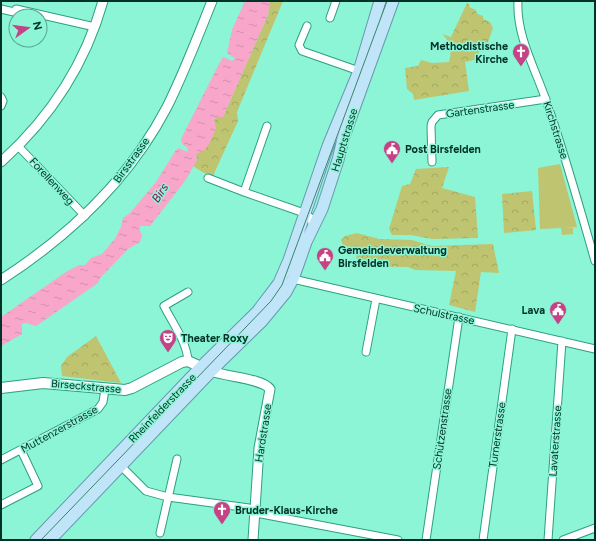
<svg xmlns="http://www.w3.org/2000/svg" width="596" height="541" viewBox="0 0 596 541" font-family="Figtree,sans-serif">
  <style>
    .park { fill: url(#park-crowns) }
    .garden { fill: #bec470 }
    .water { fill: url(#water-ripples) }
    .lines { fill: none; stroke-linecap: round; stroke-linejoin: round }
    .minor-casing { stroke: #2d9f83; stroke-width: 9 }
    .tertiary-casing { stroke: #2d9f83; stroke-width: 11 }
    .secondary-casing { stroke: #2d9f83; stroke-width: 12 }
    .primary-casing { stroke: #639bac; stroke-width: 13 }
    .minor { stroke: #fff; stroke-width: 7 }
    .tertiary { stroke: #fff; stroke-width: 9 }
    .secondary { stroke: #fff; stroke-width: 10 }
    .primary { stroke: #c1e5f8; stroke-width: 11 }
    .tram { stroke: #3a836f; stroke-width: 1 }
    .labels { text-anchor: middle; stroke-width: 3; stroke-linejoin: round; paint-order: stroke }
    .poi-label { font-size: 11px; font-weight: bold; fill: #013227; stroke: #8bf5d5; text-anchor: start }
    .street-label { font-size: 11px; fill: #013227; stroke: #8bf5d5 }
    .water-label { font-size: 12px; font-style: italic; fill: #850c53; stroke: #8bf5d5 }
  </style>
  <defs>
    <pattern id="park-crowns" width="20" height="18" patternUnits="userSpaceOnUse"><rect width="20" height="18" fill="#bec470"/><path d="M2 6a3 3 0 1 1 6 0M12 15a3 3 0 1 1 6 0" fill="none" stroke="#a2a961"/></pattern>
    <pattern id="water-ripples" width="26" height="14" patternUnits="userSpaceOnUse"><rect width="26" height="14" fill="#f8a6c9"/><path d="M2 4q2-2 4 0t4 0M15 11q2-2 4 0t4 0" fill="none" stroke="#d38fad"/></pattern>
  </defs>
  <rect width="100%" height="100%" fill="#8bf5d5"/>
  <!-- park -->
  <path class="park" d="M 270,1 L 283,1 L 237,112 L 238,121 L 212,178 L 193,166 L 197,160 L 196,154 L 214,121 L 217,116 L 223,117 L 268,15 Z
    M 467,3 L 470,5 L 469,7 L 476,10 L 477,14 L 483,16 L 483,19 L 490,22 L 493,28 L 488,42 L 485,43 L 482,49 L 479,50 L 478,59 L 465,62 L 469,91 L 414,100 L 413,94 L 407,89 L 405,68 L 418,66 L 421,60 L 432,63 L 449,62 C 452,50 452,43 442,34 L 451,37 Z
    M 449,167 L 442,188 L 475,197 L 478,238 L 432,239 L 411,235 L 392,235 L 389,229 L 402,186 L 410,184 L 416,169 Z
    M 532,191 L 536,230 L 504,233 L 502,194 Z
    M 357,233 L 379,239 L 412,240 L 432,246 L 493,244 L 499,273 L 481,272 L 475,312 L 449,305 L 456,271 L 415,270 L 408,267 L 358,266 L 355,249 L 343,245 L 341,240 L 345,236 Z
    M 96,336 L 121,383 L 62,376 L 61,366 L 67,357 Z"/>
  <!-- garden -->
  <path class="garden" d="M 560,164 L 577,227 L 563,228 L 573,228 L 573,234 L 562,235 L 561,228 L 540,229 L 538,168 Z"/>
  <!-- water -->
  <path class="water" d="M 245,1 L 270,1 L 268,15 L 223,117 L 217,117 L 214,120 L 216,128 C 212,138 208,152 196,154 L 197,160 L 185,181 L 150,226 L 141,226 L 139,228 L 142,236 L 140,242 L 128,249 L 100,278 L 98,283 L 36,326 L 26,323 L 22,324 L 22,334 L 1,346 L 1,317 L 66,272 L 79,265 L 85,265 L 91,258 L 102,254 L 114,240 L 121,227 L 123,218 L 130,213 L 156,182 L 176,150 L 179,148 L 187,152 L 188,148 L 182,144 L 181,139 L 219,64 L 223,57 L 232,61 L 235,58 L 227,53 L 232,30 Z"/>
  <g class="lines">
    <defs>
      <path id="minor" d="M 518,1 C 516,36 536,70 547,103 C 565,155 580,208 595,261
        M 1,9 L 14,12 L 16,9 L 95,27
        M 330,18 L 336,1
        M 307,26 L 299,45 L 302,51 L 362,72
        M 1,97 L 3,101 L 1,106
        M 267,126 L 244,192 L 304,213 L 311,218 L 313,228
        M 18,146 L 85,216
        M 432,162 L 431,126 L 432,122 L 438,115 L 546,99
        M 208,178 L 244,192
        M 293,279 L 595,349
        M 366,352 L 376,299
        M 188,361 C 187,342 172,322 164,306 L 188,292
        M 1,460 L 98,409 L 103,402 L 105,389
        M 125,470 L 146,491 L 168,497 L 249,508 L 256,513 L 398,540
        M 1,505 L 38,486 L 21,450
        M 160,533 L 177,459
        M 426,540 L 459,317
        M 483,540 L 512,329
        M 548,540 L 562,341
        M 563,540 L 595,528"/>
      <path id="tertiary" d="M 1,162 C 50,118 85,65 103,1
        M 1,280 C 69,236 129,180 167,107 C 184,73 198,36 212,1
        M 211,371 C 226,377 261,378 270,389 L 259,448 L 253,540"/>
      <path id="secondary" d="M 1,388 L 43,383 L 125,390 L 132,388 L 182,362 L 188,361 L 207,370"/>
      <path id="primary" d="M 36,540 L 201,367 L 257,312 L 279,283 L 289,260 L 328,146 L 359,71 L 380,1
        M 50,540 L 222,360 L 262,321 L 286,292 L 293,279 L 306,242 L 322,209 L 338,160 L 343,139 L 393,1"/>
    </defs>
    <!-- minor casing -->
    <use href="#minor" class="minor-casing"/>
    <!-- tertiary casing -->
    <use href="#tertiary" class="tertiary-casing"/>
    <!-- secondary casing -->
    <use href="#secondary" class="secondary-casing"/>
    <!-- primary casing -->
    <use href="#primary" class="primary-casing"/>
    <!-- minor -->
    <use href="#minor" class="minor"/>
    <!-- tertiary -->
    <use href="#tertiary" class="tertiary"/>
    <!-- secondary -->
    <use href="#secondary" class="secondary"/>
    <!-- primary -->
    <use href="#primary" class="primary"/>
    <!-- tram -->
    <path class="tram" d="M 41,540 L 271,301 L 282,285 L 387,1"/>
  </g>
  <!-- icons -->
  <defs>
    <symbol id="church-pin" viewBox="-11 -11 22 30"><path d="M0 17L-7.5 6A9.5 9.5 0 1 1 7.5 6Z" fill="#c64286" stroke="#8bf5d5"/><path d="M-1.2-6h2.4v3.5h3.3v2.4h-3.3V6h-2.4V-.1h-3.3v-2.4h3.3Z" fill="#fff"/></symbol>
    <symbol id="civic-pin" viewBox="-11 -11 22 30"><path d="M0 17L-7.5 6A9.5 9.5 0 1 1 7.5 6Z" fill="#c64286" stroke="#8bf5d5"/><path d="M-.6-6.5H3V-4.5H.6V-3L4-1V1h2V6H-6V1h2V-1L-.6-3ZM-1.2 2.5V6h2.4V2.5Z" fill="#fff"/></symbol>
    <symbol id="theatre-pin" viewBox="-11 -11 22 30"><path d="M0 17L-7.5 6A9.5 9.5 0 1 1 7.5 6Z" fill="#c64286" stroke="#8bf5d5"/><path d="M-5-5.5Q0-4 5-5.5V0Q5 5 0 6Q-5 5-5 0ZM-3.3-2.5H-1v1.5H-3.3ZM1-2.5H3.3v1.5H1ZM-2.8 1Q0 5.5 2.8 1Z" fill="#fff"/></symbol>
  </defs>
  <g fill-rule="evenodd">
    <use href="#church-pin" x="511" y="42" width="20" height="27"/>
    <use href="#civic-pin" x="382" y="139" width="20" height="27"/>
    <use href="#civic-pin" x="315" y="246" width="20" height="27"/>
    <use href="#civic-pin" x="548" y="300" width="20" height="27"/>
    <use href="#theatre-pin" x="158" y="328" width="20" height="27"/>
    <use href="#church-pin" x="212" y="500" width="20" height="27"/>
  </g>
  <g class="labels">
    <!-- poi labels -->
    <g class="poi-label">
      <text x="508" y="50" text-anchor="end">Methodistische<tspan x="508" dy="13">Kirche</tspan></text>
      <text x="405" y="153">Post Birsfelden</text>
      <text x="338" y="254">Gemeindeverwaltung<tspan x="338" dy="13">Birsfelden</tspan></text>
      <text x="545" y="314" text-anchor="end">Lava</text>
      <text x="181" y="342">Theater Roxy</text>
      <text x="235" y="514">Bruder-Klaus-Kirche</text>
    </g>
    <!-- street labels -->
    <g class="street-label">
      <text transform="translate(480 109) rotate(-8)" y="4">Gartenstrasse</text>
      <text transform="translate(556 130) rotate(72)" y="4">Kirchstrasse</text>
      <text transform="translate(344 140) rotate(-73)" y="4">Hauptstrasse</text>
      <text transform="translate(131 160) rotate(-54)" y="4">Birsstrasse</text>
      <text transform="translate(52 181) rotate(47)" y="4">Forellenweg</text>
      <text transform="translate(444 314) rotate(12)" y="4">Schulstrasse</text>
      <text transform="translate(86 386) rotate(5)" y="4">Birseckstrasse</text>
      <text transform="translate(162 408) rotate(-46)" y="4">Rheinfelderstrasse</text>
      <text transform="translate(59 429) rotate(-29)" y="4">Muttenzerstrasse</text>
      <text transform="translate(442 429) rotate(-82)" y="4">Schützenstrasse</text>
      <text transform="translate(263 433) rotate(-81)" y="4">Hardstrasse</text>
      <text transform="translate(497 435) rotate(-82)" y="4">Turnerstrasse</text>
      <text transform="translate(555 441) rotate(-86)" y="4">Lavaterstrasse</text>
    </g>
    <!-- water labels -->
    <g class="water-label">
      <text transform="translate(160 193) rotate(-57)" y="4">Birs</text>
    </g>
  </g>
  <!-- border -->
  <rect width="596" height="541" fill="none" stroke="#013227" stroke-width="4"/>
  <!-- north arrow -->
  <g transform="translate(28 28) rotate(76)"><circle r="19" fill="#8bf5d5" stroke="#54a78f"/>
  <path d="M0-3L7 15L0 10L-7 15Z" fill="#c64286"/>
  <text y="-6" font-size="11" font-weight="bold" text-anchor="middle" fill="#013227">N</text>
  </g>
</svg>
